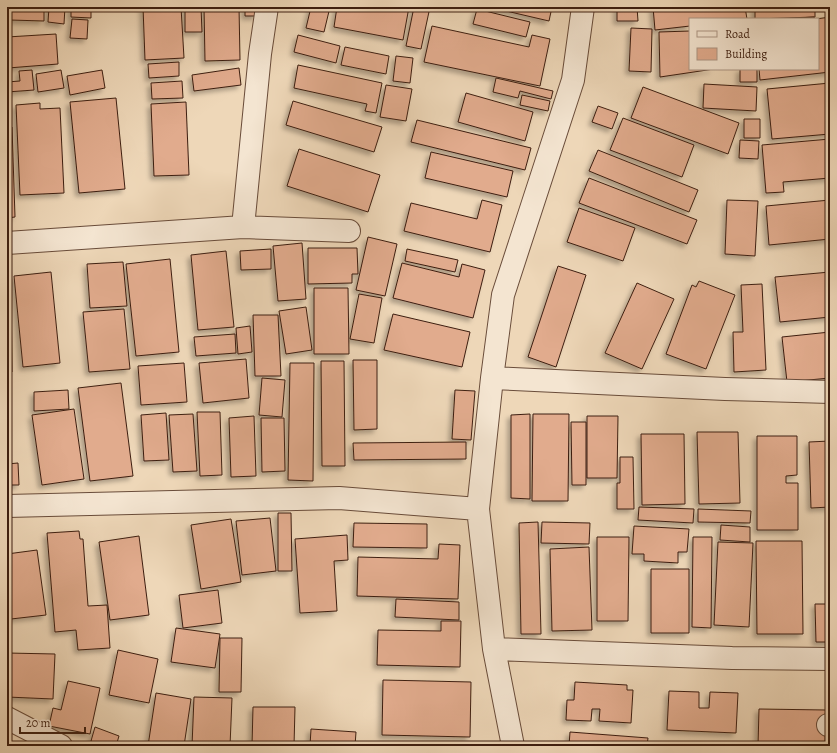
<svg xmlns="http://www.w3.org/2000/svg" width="837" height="753" viewBox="0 0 837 753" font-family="Alegreya,serif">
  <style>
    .building { fill: #e1ab8d; stroke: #3d1e10; filter: url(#shadow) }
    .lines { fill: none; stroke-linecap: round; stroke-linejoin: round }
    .minor-casing { stroke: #694c3a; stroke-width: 24 }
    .minor { stroke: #f4e5d1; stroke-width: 22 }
  </style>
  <defs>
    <filter id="shadow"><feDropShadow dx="-3.5" dy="3.5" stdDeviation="2" flood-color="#0004"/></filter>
  </defs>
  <rect width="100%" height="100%" fill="#eed7b8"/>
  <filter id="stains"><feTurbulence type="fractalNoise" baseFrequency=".005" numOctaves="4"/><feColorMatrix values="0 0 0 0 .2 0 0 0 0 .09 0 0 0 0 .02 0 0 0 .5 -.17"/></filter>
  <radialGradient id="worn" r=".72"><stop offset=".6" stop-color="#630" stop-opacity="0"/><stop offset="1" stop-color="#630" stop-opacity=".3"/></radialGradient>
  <!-- building -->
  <path class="building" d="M 11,7 L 44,7 L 44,21 L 10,20 Z
    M 49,7 L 65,7 L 64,24 L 48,22 Z
    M 71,7 L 91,7 L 91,18 L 71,17 Z
    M 143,7 L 181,7 L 184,58 L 145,60 Z
    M 185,7 L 201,7 L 202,32 L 185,32 Z
    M 204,7 L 239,7 L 240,60 L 205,61 Z
    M 245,7 L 257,7 L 257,16 L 245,16 Z
    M 311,7 L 330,7 L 324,32 L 306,28 Z
    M 337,7 L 409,7 L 403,40 L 334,27 Z
    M 414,7 L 430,7 L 421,49 L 406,46 Z
    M 489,7 L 552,7 L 549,21 Z
    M 617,7 L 637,7 L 638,21 L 617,21 Z
    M 653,7 L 745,7 L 747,19 L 690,19 L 690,26 L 655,30 Z
    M 755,7 L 766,7 L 766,10 L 815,8 L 815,17 L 755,19 Z
    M 477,9 L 530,22 L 526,37 L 473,24 Z
    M 814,17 L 814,19 L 780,19 Z
    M 830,17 L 830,72 L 760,80 L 759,69 L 818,69 L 818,19 L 816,19 Z
    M 72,19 L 88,20 L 87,39 L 70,38 Z
    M 432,26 L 529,47 L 532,35 L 550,39 L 540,86 L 424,62 Z
    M 631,28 L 652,29 L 651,72 L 629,71 Z
    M 690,31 L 690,69 L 714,69 L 660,77 L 659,32 Z
    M 56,34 L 58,64 L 8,68 L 7,37 Z
    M 298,35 L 340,46 L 336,63 L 294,52 Z
    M 345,47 L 389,56 L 386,74 L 341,65 Z
    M 396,56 L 413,58 L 410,83 L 393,81 Z
    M 179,62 L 179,76 L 149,78 L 148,64 Z
    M 298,65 L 382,83 L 376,113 L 365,111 L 367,104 L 294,88 Z
    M 239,68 L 241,85 L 194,91 L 192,75 Z
    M 740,69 L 757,69 L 757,82 L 740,82 Z
    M 32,70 L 34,90 L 7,92 L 7,82 L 20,81 L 19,71 Z
    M 61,70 L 64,88 L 38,92 L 36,74 Z
    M 102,70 L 105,88 L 70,95 L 67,76 Z
    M 496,78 L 553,91 L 551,99 L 520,91 L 518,98 L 493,92 Z
    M 182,81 L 183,98 L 152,99 L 151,83 Z
    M 830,83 L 830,134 L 772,139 L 767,89 Z
    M 704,84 L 757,87 L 756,111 L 703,108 Z
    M 386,85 L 412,89 L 406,121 L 380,117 Z
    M 643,87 L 739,123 L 728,154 L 631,118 Z
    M 466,93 L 533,112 L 525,141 L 458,122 Z
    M 522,95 L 550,101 L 548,111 L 520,105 Z
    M 116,98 L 125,189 L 79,193 L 70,102 Z
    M 293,101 L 382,127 L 374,152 L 286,125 Z
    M 186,102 L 189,175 L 154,176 L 151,104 Z
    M 40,103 L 40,109 L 60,108 L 64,193 L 20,195 L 16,105 Z
    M 598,106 L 618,113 L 612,129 L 592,122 Z
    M 623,118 L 694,145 L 682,177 L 610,150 Z
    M 744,119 L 760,119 L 760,138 L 744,138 Z
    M 417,120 L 531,148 L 525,170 L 411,142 Z
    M 12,127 L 15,217 L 7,218 L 7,128 Z
    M 830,139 L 830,178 L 783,182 L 784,192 L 766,193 L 762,145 Z
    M 740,140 L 759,141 L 758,159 L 739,158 Z
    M 299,149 L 380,175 L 368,212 L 287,186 Z
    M 598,150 L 698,190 L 689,212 L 589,171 Z
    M 431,152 L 513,171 L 507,197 L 425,178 Z
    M 589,178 L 697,220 L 687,244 L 579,203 Z
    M 482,200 L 502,205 L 490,252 L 404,231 L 411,203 L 477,219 Z
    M 727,200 L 758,201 L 755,256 L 725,254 Z
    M 830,200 L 830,239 L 769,245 L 766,206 Z
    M 579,208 L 635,228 L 623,261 L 567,242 Z
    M 368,237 L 397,244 L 385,296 L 356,290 Z
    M 302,243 L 306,299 L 278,301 L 273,246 Z
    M 308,248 L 357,248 L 358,274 L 352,274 L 352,283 L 308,284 Z
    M 271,249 L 271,269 L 241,270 L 240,251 Z
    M 407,249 L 458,260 L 455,272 L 405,261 Z
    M 226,251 L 234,327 L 198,330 L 191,255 Z
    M 170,259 L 179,352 L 136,356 L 126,264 Z
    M 123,262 L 127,306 L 90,308 L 87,264 Z
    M 402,263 L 459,277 L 462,264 L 485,270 L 473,318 L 393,298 Z
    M 558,266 L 586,275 L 556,367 L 528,357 Z
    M 51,272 L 60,363 L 23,367 L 14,276 Z
    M 830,272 L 830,317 L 780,322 L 775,277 Z
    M 699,281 L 735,295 L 706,369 L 666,354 L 692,285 L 696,287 Z
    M 637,283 L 674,299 L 642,369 L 605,353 Z
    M 762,284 L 766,370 L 734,372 L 733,332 L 743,332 L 741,285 Z
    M 7,286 L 11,286 L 12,372 L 7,372 Z
    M 314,288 L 348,288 L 349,354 L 314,354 Z
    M 359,294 L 382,298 L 374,343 L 350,339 Z
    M 306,307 L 312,350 L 286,354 L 279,311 Z
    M 124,309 L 130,369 L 89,372 L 83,312 Z
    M 393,314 L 470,332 L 462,367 L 384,350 Z
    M 253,315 L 278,315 L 281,376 L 255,376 Z
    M 250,326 L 252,352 L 238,354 L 236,328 Z
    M 830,332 L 830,378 L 787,382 L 782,337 Z
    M 235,334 L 236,353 L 196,356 L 194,337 Z
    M 246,359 L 249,398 L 203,403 L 199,363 Z
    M 353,360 L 377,360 L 377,429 L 354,430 Z
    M 321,361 L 344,361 L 345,466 L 322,466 Z
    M 184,363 L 187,402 L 141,405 L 138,366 Z
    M 290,363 L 314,363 L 313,481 L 288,480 Z
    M 262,378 L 285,380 L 282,417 L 259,415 Z
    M 121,383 L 133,476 L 90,481 L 78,388 Z
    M 68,390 L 69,409 L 34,411 L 34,392 Z
    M 455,390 L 475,391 L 471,440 L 452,439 Z
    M 74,409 L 84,479 L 42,485 L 32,415 Z
    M 197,412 L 220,412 L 222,475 L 200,476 Z
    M 166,413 L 169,460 L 144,461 L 141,415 Z
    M 193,414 L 197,471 L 173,472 L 169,415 Z
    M 530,414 L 530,499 L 511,498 L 511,415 Z
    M 533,414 L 569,414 L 568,501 L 532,501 Z
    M 254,416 L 256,476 L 231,477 L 229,418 Z
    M 587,416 L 618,416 L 617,478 L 587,478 Z
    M 261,418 L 284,418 L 285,471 L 262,472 Z
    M 571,422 L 586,422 L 586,485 L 572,485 Z
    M 697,432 L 738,432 L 740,503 L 699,504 Z
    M 641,434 L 684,434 L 685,504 L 642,505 Z
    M 757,436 L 797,436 L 797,475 L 786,476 L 786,483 L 798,483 L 798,530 L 757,530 Z
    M 830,441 L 830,507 L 811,508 L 809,442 Z
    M 466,442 L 466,459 L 354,460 L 353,443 Z
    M 620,457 L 633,457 L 634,509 L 617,509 L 617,483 L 620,483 Z
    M 18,463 L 19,485 L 7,485 L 7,464 Z
    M 639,507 L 694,509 L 693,523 L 638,520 Z
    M 698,509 L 751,511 L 750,523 L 698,522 Z
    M 278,513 L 291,513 L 292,571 L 278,571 Z
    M 270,518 L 276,571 L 242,575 L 236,521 Z
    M 231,519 L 241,582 L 201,589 L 191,525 Z
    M 538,522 L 541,634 L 521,634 L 519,523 Z
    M 542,522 L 590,523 L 589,544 L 541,543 Z
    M 354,523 L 427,524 L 427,548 L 353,547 Z
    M 721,525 L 750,527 L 750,542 L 720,540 Z
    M 634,526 L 689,529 L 687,552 L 678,552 L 678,563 L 644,561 L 644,554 L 632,554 Z
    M 79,531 L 80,539 L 83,539 L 88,606 L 107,605 L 110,648 L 78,650 L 76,630 L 55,632 L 47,533 Z
    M 347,535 L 348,560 L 334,561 L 337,611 L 300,613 L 295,539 Z
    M 139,536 L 149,615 L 110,620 L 99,542 Z
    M 597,537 L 629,537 L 628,621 L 597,621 Z
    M 693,537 L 712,537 L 711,628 L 692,627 Z
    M 756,541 L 802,541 L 803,634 L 757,634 Z
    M 718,542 L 753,543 L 749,627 L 714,625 Z
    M 439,544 L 460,545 L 458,599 L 357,596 L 358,557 L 438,559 Z
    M 589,547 L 592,630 L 552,631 L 550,549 Z
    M 37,550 L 46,615 L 11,619 L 7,589 L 7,554 Z
    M 651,569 L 689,569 L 689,633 L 651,633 Z
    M 218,590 L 222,623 L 183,628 L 179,595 Z
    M 396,599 L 459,602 L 459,620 L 395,617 Z
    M 815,604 L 830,604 L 830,642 L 816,642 Z
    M 441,621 L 461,621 L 460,667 L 377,665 L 378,630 L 441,631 Z
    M 176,628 L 220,634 L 215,668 L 171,662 Z
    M 220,638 L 242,638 L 241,692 L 219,692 Z
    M 118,650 L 158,659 L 149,703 L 109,695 Z
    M 7,653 L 55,654 L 53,699 L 7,697 Z
    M 383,680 L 471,682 L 470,737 L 382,735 Z
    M 68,681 L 100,688 L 90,734 L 49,726 L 53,708 L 61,710 Z
    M 575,682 L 627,685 L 627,690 L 633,690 L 631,723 L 599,721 L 600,709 L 592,709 L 591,721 L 566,720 L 567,700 L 574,700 Z
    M 669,691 L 699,692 L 699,708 L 709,708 L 710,692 L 738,693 L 736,733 L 667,730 Z
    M 156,693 L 191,699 L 184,746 L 148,746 Z
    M 194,697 L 232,698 L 230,746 L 192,746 Z
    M 253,707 L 295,707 L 294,746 L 252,746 Z
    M 759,709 L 826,710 L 825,746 L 758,746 Z
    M 95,727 L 119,736 L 116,746 L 105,746 L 91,741 Z
    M 311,729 L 356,732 L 355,746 L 310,746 Z
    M 570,732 L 648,738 L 647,746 L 569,746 Z
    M 7,738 L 17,746 L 7,746 Z"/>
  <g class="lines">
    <defs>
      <path id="minor" d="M 243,227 L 260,54 L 267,7
        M 7,243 L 243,227 L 349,231
        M 492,378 L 725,389 L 830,392
        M 7,506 L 339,498 L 478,509
        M 494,649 L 732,658 L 830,659
        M 7,718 L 61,746
        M 828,725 L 830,725
        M 513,746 L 494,649 L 478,509 L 492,378 L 503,295 L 573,80 L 583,7"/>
    </defs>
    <!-- minor casing -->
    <use href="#minor" class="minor-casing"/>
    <!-- minor -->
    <use href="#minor" class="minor"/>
  </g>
  <!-- margin -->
  <rect width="837" height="753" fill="none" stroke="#eed7b8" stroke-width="24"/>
  <rect x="8" y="8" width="821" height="737" fill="none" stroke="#3d1e10" stroke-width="2"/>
  <rect x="12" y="12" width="813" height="729" fill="none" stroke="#3d1e10"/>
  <!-- legend -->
  <rect x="689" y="18" width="130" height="52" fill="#f4e5d1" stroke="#ab9584"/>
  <rect x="697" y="31" width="20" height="6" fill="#f4e5d1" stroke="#ab9584"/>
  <text x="725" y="38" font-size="12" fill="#3d1e10">Road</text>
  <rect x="697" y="48" width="20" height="12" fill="#e1ab8d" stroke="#ab9584"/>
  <text x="725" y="58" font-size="12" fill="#3d1e10">Building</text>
  <!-- scale -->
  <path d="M20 727v6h65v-6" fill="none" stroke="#3d1e10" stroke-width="2"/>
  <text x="26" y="727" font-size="12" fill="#3d1e10" stroke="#f4e5d1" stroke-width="3" paint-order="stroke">20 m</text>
  <rect width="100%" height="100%" filter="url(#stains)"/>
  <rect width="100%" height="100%" fill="url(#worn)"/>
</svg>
